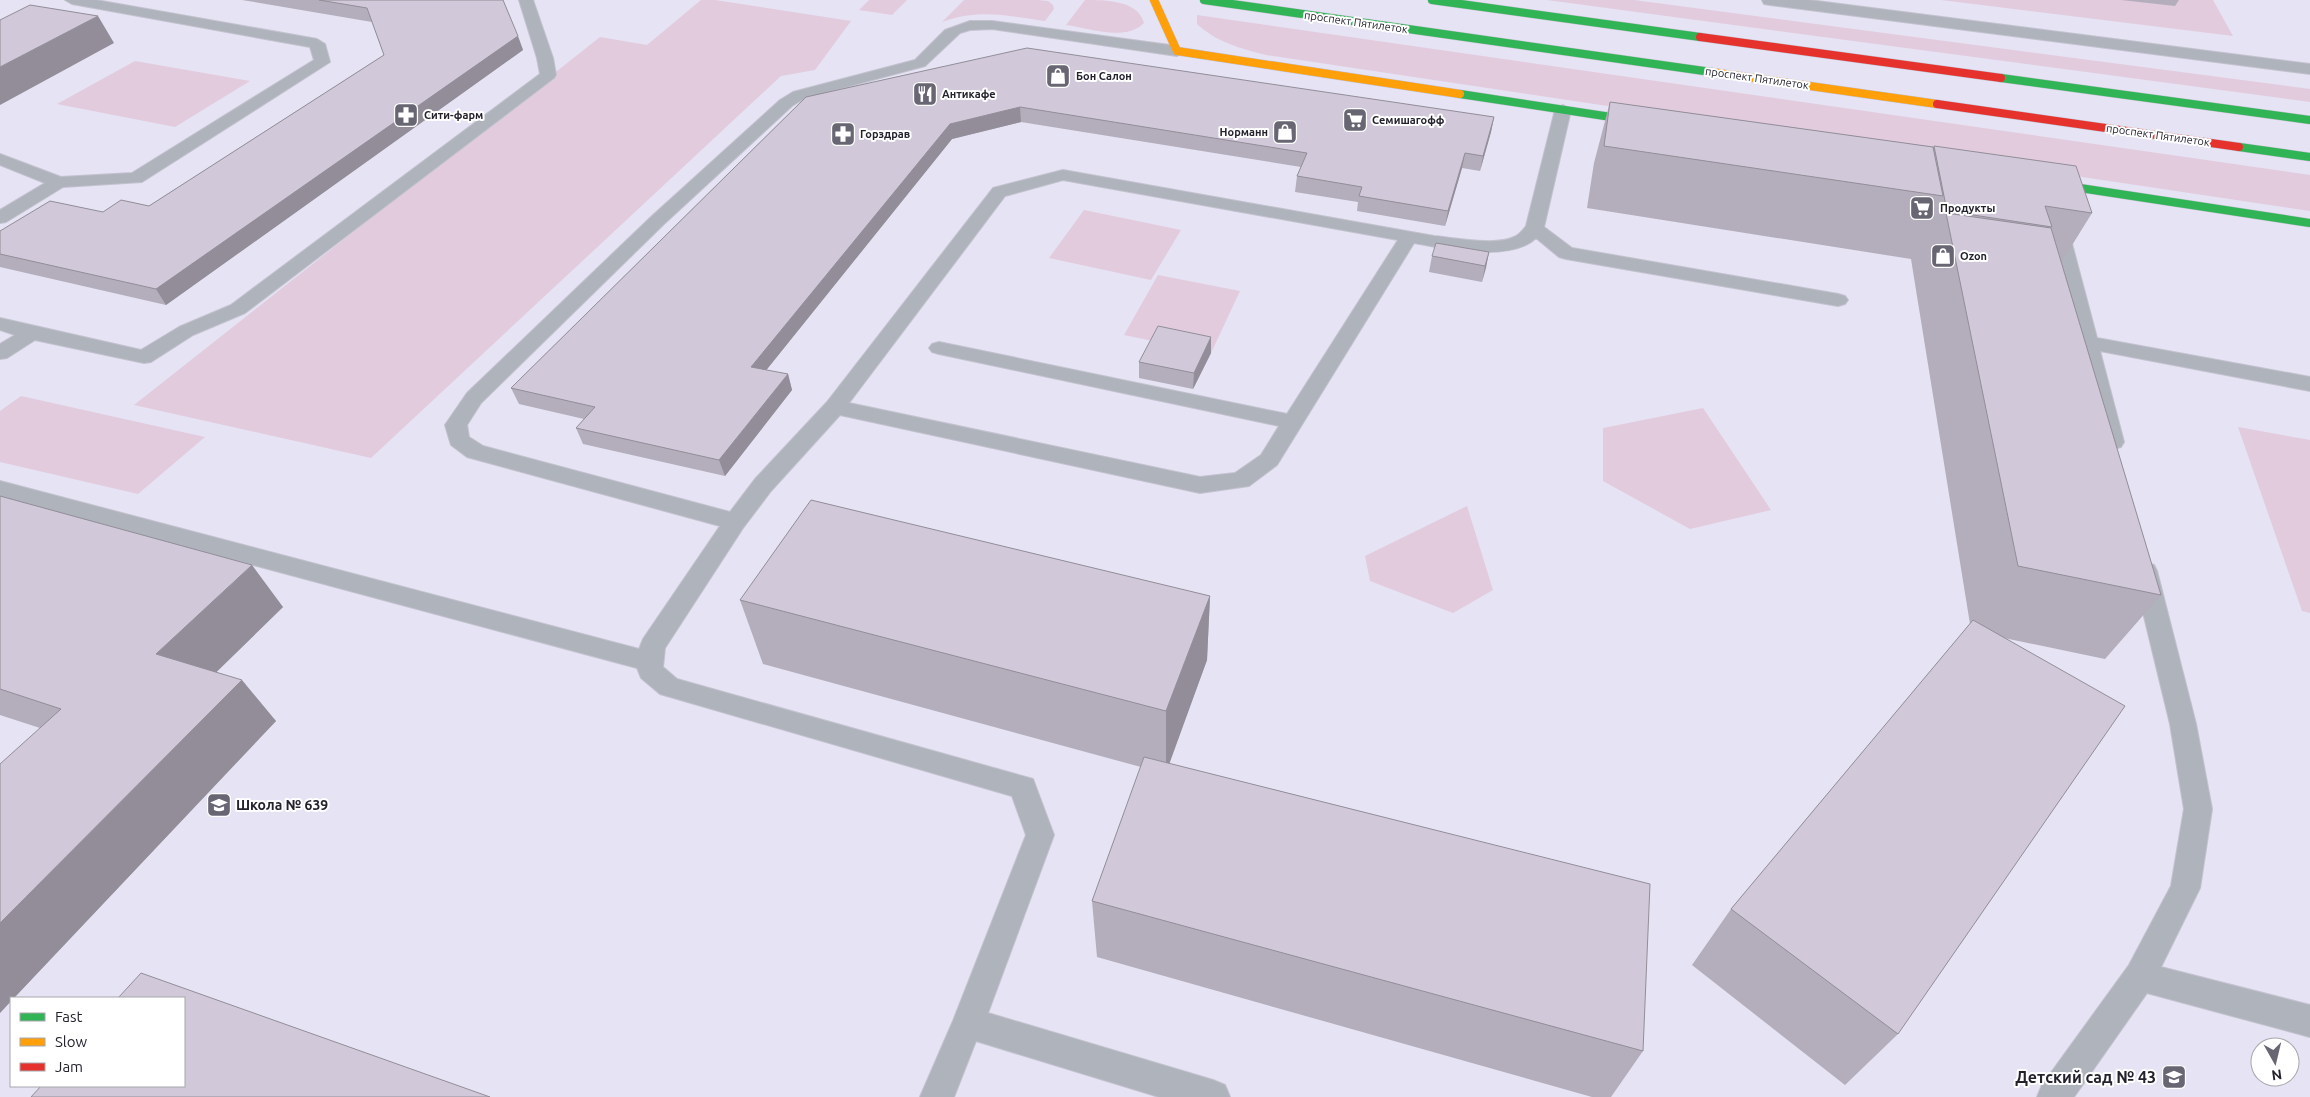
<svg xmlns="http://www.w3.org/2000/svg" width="2310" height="1097" viewBox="0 0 2310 1097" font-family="Ubuntu,sans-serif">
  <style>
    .green { fill: #e3cbde }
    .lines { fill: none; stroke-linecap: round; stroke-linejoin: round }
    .lane-casing { stroke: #c3c2cf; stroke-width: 2 }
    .street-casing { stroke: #c3c2cf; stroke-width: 2 }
    .fast-casing { stroke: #c3c2cf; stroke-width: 9 }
    .slow-casing { stroke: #c3c2cf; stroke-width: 9 }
    .jam-casing { stroke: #c3c2cf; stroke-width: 9 }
    .lane { fill: #afb3bb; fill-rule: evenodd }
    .street { fill: #afb3bb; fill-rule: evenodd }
    .fast { stroke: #30b455; stroke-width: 8 }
    .slow { stroke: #ff9f0a; stroke-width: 8 }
    .jam { stroke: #e5322d; stroke-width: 8 }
    .wall { fill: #b4adbb }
    .shaded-wall { fill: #928d98 }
    .building { fill: #d1c9d9; stroke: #928d98 }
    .labels { text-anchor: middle; stroke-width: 4; stroke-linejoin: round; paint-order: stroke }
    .far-street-label { font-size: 11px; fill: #24222d; stroke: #fff }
    .far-poi-label { font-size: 11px; font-weight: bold; fill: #24222d; stroke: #fff; text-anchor: start }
    .poi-label { font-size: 14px; font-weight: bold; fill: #24222d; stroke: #fff; text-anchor: start }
    .near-poi-label { font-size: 16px; font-weight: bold; fill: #24222d; stroke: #fff; text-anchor: end }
  </style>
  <rect width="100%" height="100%" fill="#e5e3f4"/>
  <!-- green -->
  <path class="green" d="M 701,0 L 715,0 L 851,21 L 815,70 L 781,76 L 371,458 L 134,405 L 600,37 L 647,45 Z
    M 869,0 L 907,0 L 892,15 L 859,10 Z
    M 964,0 L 1038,0 L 1048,1 L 1053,5 L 1054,9 L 1045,21 C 1007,16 979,8 942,22 Z
    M 1085,0 C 1105,0 1138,0 1144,23 C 1125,42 1089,28 1066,25 Z
    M 1547,0 L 1634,0 L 2310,89 L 2310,102 Z
    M 1941,0 L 2213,0 L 2233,36 Z
    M 1197,15 L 2310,175 L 2310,211 L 1266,55 C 1240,48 1218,43 1197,24 Z
    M 135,61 L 250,81 L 175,127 L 57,104 Z
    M 1084,210 L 1181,230 L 1151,280 L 1049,258 Z
    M 1158,275 L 1240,291 L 1211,353 L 1124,335 Z
    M 21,396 L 205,437 L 138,494 L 0,462 L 0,411 Z
    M 1703,408 L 1771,510 L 1690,529 L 1603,481 L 1603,428 Z
    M 2238,427 L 2310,440 L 2310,613 L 2302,611 Z
    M 1467,506 L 1493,590 L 1453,613 L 1370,581 L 1365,556 Z"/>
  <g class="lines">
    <defs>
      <path id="lane" d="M 65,0 L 96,0 L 317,39 L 325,44 L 330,62 L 142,182 L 63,187 L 6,222 L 0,223 L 0,210 L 45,183 L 0,165 L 0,154 L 61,177 L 132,173 L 314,60 L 310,47 L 72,4 Z
        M 519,0 L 533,0 L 553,58 L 556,75 L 554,78 L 245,313 L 193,335 L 151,362 L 144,363 L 35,340 L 7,358 L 0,359 L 0,344 L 15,335 L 0,330 L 0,318 L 141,350 L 179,327 L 231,305 L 540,74 L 537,58 Z
        M 970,21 L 992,21 L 1177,46 L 1185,51 L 1177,56 L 992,29 L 970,30 L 960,33 L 925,66 L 805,98 L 792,106 L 664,224 L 481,403 L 467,425 L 469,437 L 483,446 L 730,512 L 755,479 L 827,402 L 993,188 L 1063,170 L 1434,236 C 1455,238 1496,246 1514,237 C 1519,235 1523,230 1526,226 L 1555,110 L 1563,105 L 1571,110 L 1544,227 L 1572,248 L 1838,294 L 1845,296 L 1848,300 L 1845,304 L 1838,306 L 1566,259 L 1559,257 L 1536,238 C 1512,262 1445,249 1414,243 L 1277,465 L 1249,486 L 1200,493 L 840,415 L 771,491 L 743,528 L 665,648 L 663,667 L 677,679 L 1033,779 L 1054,835 L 988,1013 L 1213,1080 L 1225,1085 L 1230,1097 L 1159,1097 L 976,1041 L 954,1097 L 920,1097 L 953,1021 L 1026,835 L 1012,796 L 660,694 L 641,678 L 637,668 L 0,497 L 0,481 L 639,649 L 643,639 L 720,526 L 467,457 L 451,445 L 445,425 L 467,393 L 652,216 L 780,100 L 793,92 L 915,60 L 945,30 ZM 1063,180 L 1398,240 L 1287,414 L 939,342 L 932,344 L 929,348 L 932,352 L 939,354 L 1279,426 L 1261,455 L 1235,473 L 1200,477 L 849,403 L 1005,196 Z
        M 2058,220 L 2064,221 L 2067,225 L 2097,338 L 2310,377 L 2310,391 L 2100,351 L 2124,442 L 2121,447 L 2113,449 L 2105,447 L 2102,442 L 2049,225 L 2052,221 Z
        M 2145,562 L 2154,565 L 2157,571 L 2196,724 L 2212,809 L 2200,888 L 2161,967 L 2310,1005 L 2310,1037 L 2147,993 L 2074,1097 L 2037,1097 L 2042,1085 L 2129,965 L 2171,886 L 2184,809 L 2170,724 L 2133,571 L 2136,565 Z"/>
      <path id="street" d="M 1762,0 L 1809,0 L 2310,64 L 2310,74 L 1770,5 L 1764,4 Z"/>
      <path id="fast" d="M 1204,0 L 1711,72
        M 1432,0 L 1700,37
        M 2001,78 L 2310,120
        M 1460,94 L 1644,122
        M 2239,147 L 2310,157
        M 2047,183 L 2310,223"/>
      <path id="slow" d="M 1154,0 L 1177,51 L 1460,94
        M 1711,72 L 1937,104"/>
      <path id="jam" d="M 1700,37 L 2001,78
        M 1937,104 L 2239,147"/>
    </defs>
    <!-- lane casing -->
    <use href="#lane" class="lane-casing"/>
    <!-- street casing -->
    <use href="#street" class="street-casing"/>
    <!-- fast casing -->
    <use href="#fast" class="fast-casing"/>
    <!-- slow casing -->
    <use href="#slow" class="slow-casing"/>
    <!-- jam casing -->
    <use href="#jam" class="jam-casing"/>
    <!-- lane -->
    <use href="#lane" class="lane"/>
    <!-- street -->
    <use href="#street" class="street"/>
    <!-- fast -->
    <use href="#fast" class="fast"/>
    <!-- slow -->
    <use href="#slow" class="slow"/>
    <!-- jam -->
    <use href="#jam" class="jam"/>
  </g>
  <!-- wall -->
  <path class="wall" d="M 242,0 L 503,0 L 523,50 L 166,305 L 0,267 L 0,231 L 103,212 L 149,206 L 384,55 L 372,22 Z
    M 2121,0 L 2179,0 L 2175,6 Z
    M 806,97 L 1494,117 L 1491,132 L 1480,171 L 1462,168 L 1445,226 L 1357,211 L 1358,202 L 1295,192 L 1297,176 L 1301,167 L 1021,122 L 952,139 L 766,370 L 788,374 L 792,390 L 725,476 L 583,444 L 576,428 L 584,419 L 519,404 L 511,388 Z
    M 1610,102 L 1933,147 L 1934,146 L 2092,213 L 2061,263 L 2161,595 L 2105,659 L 2004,638 L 1898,1034 L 1845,1085 L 1692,965 L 1731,909 L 1970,624 L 1911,259 L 1587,208 L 1594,163 Z
    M 1489,252 L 1482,282 L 1429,272 L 1432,256 Z
    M 1211,353 L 1193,389 L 1139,378 L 1139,362 Z
    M 0,496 L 283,607 L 216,672 L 276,721 L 14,998 L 11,998 L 11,1001 L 0,1013 L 40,728 L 0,715 Z
    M 1210,596 L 1207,660 L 1169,763 L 1643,1051 L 1611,1097 L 1592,1097 L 1097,957 L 1092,901 L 1141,767 L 763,664 L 740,600 Z"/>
  <!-- shaded-wall -->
  <path class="shaded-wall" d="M 98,16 L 114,43 L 0,105 L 0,67 Z
    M 518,36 L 523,50 L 166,305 L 156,289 Z
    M 1020,107 L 1021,122 L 952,139 L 756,383 L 751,367 L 950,124 Z
    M 1494,117 L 1491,132 L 1480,171 L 1483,156 Z
    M 1465,153 L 1462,168 L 1445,226 L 1448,211 Z
    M 1489,252 L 1486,268 L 1482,282 L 1485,266 Z
    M 1211,337 L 1211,353 L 1193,389 L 1194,373 Z
    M 788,374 L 792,390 L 725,476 L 719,460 Z
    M 252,565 L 283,607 L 193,695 L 156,654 Z
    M 1210,596 L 1207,660 L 1166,773 L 1166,711 Z
    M 242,680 L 276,721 L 14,998 L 11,998 L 11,1001 L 0,1013 L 0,923 Z"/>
  <!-- building -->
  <path class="building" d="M 319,0 L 503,0 L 518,36 L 156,289 L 0,254 L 0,231 L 50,201 L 103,212 L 121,200 L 149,206 L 384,55 L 367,8 Z
    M 30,5 L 98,16 L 0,67 L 0,20 Z
    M 1027,48 L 1494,117 L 1483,156 L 1465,153 L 1448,211 L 1359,196 L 1362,187 L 1297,176 L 1307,153 L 1020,107 L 950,124 L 751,367 L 788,374 L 719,460 L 576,428 L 595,407 L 511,388 L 806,97 Z
    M 1610,102 L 1933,147 L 1943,196 L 1604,146 Z
    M 1934,146 L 2076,166 L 2092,213 L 2045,206 L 2052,227 L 1947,211 Z
    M 1946,213 L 2051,228 L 2161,595 L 2018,566 Z
    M 1436,243 L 1489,252 L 1485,266 L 1432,256 Z
    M 1158,326 L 1211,337 L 1194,373 L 1139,362 Z
    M 0,496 L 252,565 L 156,654 L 242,680 L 0,923 L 0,764 L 61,709 L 0,689 Z
    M 811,500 L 1210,596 L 1166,711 L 740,600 Z
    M 1973,620 L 2125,706 L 1898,1034 L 1731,909 Z
    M 1144,757 L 1650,884 L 1643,1051 L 1092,901 Z
    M 141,973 L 490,1097 L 31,1097 L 41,1086 L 184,1086 L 184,998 L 118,998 Z"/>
  <!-- icons -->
  <defs>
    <symbol id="shop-square" viewBox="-11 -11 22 22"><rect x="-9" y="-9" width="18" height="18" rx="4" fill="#686673" stroke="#fff"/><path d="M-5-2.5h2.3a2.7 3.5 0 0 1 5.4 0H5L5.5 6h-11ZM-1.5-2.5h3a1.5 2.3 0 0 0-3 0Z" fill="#fff"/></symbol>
    <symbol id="restaurant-square" viewBox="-11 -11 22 22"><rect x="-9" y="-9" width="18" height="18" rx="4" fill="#686673" stroke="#fff"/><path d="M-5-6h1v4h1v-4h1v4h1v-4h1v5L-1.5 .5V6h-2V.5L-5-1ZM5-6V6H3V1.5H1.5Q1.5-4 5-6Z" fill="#fff"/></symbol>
    <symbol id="pharmacy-square" viewBox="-11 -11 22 22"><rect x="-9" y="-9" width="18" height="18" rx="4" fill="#686673" stroke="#fff"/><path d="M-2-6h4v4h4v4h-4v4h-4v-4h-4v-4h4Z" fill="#fff"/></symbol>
    <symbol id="supermarket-square" viewBox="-11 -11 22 22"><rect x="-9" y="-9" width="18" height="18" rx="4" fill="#686673" stroke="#fff"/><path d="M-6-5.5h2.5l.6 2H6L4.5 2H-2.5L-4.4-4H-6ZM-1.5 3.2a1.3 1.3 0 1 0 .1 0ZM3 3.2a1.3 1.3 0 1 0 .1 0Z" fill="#fff"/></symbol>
    <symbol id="school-square" viewBox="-11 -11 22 22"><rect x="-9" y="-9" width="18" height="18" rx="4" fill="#686673" stroke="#fff"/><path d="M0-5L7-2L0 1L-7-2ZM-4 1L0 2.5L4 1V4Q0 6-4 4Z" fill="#fff"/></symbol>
  </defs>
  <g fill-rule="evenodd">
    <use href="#shop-square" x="1044" y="62" width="28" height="28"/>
    <use href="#restaurant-square" x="911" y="80" width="28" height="28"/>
    <use href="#pharmacy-square" x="392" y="101" width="28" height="28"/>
    <use href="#supermarket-square" x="1341" y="106" width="28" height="28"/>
    <use href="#shop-square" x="1271" y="118" width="28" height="28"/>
    <use href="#pharmacy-square" x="829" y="120" width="28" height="28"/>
    <use href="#supermarket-square" x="1908" y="194" width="28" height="28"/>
    <use href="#shop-square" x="1929" y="242" width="28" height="28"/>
    <use href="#school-square" x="205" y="791" width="28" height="28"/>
    <use href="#school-square" x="2160" y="1063" width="28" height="28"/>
  </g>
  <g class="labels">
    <!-- far-street labels -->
    <g class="far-street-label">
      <text transform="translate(1356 22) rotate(8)" y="4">проспект Пятилеток</text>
      <text transform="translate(1757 78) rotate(8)" y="4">проспект Пятилеток</text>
      <text transform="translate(2158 135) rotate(8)" y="4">проспект Пятилеток</text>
    </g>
    <!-- far-poi labels -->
    <g class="far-poi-label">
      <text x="1076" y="80">Бон Салон</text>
      <text x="942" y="98">Антикафе</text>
      <text x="424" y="119">Сити-фарм</text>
      <text x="1372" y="124">Семишагофф</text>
      <text x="1268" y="136" text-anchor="end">Норманн</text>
      <text x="860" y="138">Горздрав</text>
      <text x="1940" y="212">Продукты</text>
      <text x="1960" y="260">Ozon</text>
    </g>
    <!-- poi labels -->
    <g class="poi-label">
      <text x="236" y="810">Школа № 639</text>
    </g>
    <!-- near-poi labels -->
    <g class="near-poi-label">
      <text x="2156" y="1083">Детский сад № 43</text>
    </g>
  </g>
  <!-- legend -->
  <rect x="10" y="997" width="175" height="90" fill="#ffffff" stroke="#a7a7ab"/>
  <rect x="20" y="1013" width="25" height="8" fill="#30b455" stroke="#a7a7ab"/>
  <text x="55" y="1022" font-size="15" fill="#24222d">Fast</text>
  <rect x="20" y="1038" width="25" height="8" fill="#ff9f0a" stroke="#a7a7ab"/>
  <text x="55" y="1047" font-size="15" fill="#24222d">Slow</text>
  <rect x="20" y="1063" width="25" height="8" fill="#e5322d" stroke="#a7a7ab"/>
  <text x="55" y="1072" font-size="15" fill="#24222d">Jam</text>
  <!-- north arrow -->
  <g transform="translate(2275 1062) rotate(172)"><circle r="24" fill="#ffffff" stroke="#a7a7ab"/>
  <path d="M0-4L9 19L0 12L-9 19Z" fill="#686673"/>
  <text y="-8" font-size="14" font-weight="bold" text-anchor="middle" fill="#24222d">N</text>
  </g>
</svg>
